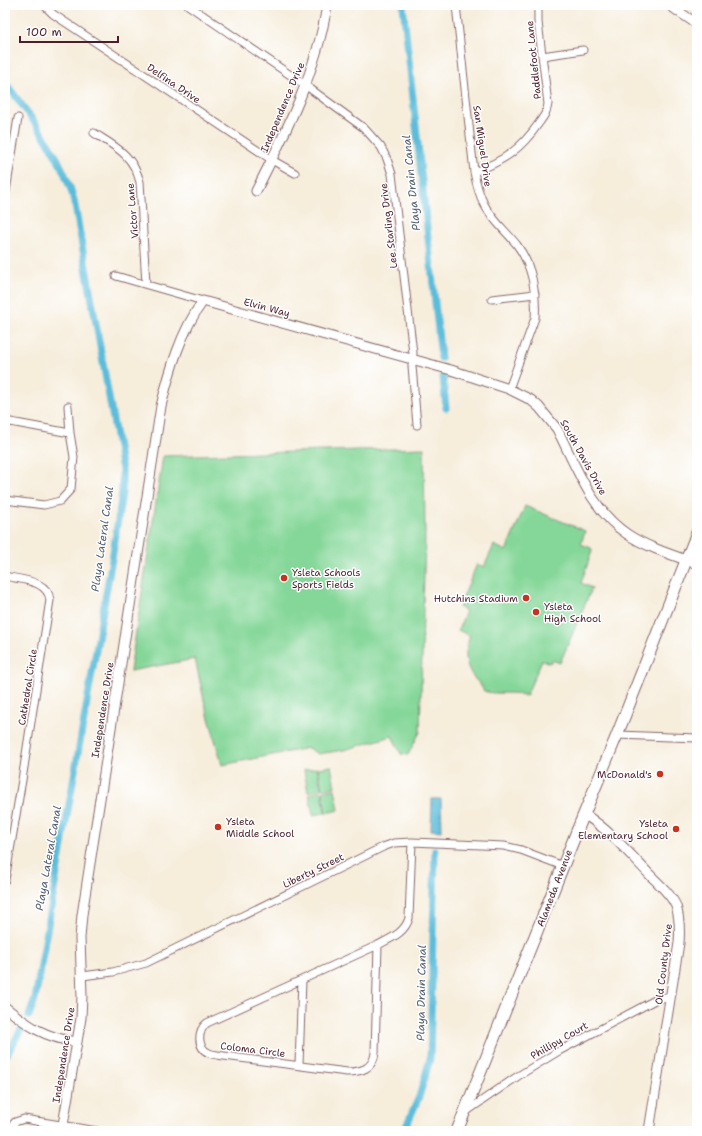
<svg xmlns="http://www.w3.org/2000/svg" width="702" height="1136" viewBox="0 0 702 1136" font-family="'Shantell Sans',sans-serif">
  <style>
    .green { fill: #85d799; stroke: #687b62 }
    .water { fill: #5bbdda; stroke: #526e82 }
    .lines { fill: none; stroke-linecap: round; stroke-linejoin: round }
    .canal { stroke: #5bbdda; stroke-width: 7 }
    .minor-casing { stroke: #866769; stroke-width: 9 }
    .tertiary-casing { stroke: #866769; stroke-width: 11 }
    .primary-casing { stroke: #866769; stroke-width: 13 }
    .minor { stroke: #fff; stroke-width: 7 }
    .tertiary { stroke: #fff; stroke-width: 9 }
    .primary { stroke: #fff; stroke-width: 11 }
    .poi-dot { fill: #c8321e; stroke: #fff; stroke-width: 1.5 }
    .labels { text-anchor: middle; stroke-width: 3; stroke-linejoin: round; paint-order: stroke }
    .street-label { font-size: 10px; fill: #4a1f2b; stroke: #fff }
    .poi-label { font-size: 10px; fill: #4a1f2b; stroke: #fff; text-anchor: start }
    .water-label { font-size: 11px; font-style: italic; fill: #515e71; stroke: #fff }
  </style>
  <rect width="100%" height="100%" fill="#fff"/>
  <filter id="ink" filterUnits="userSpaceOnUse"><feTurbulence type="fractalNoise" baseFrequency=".025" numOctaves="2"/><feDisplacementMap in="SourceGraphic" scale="8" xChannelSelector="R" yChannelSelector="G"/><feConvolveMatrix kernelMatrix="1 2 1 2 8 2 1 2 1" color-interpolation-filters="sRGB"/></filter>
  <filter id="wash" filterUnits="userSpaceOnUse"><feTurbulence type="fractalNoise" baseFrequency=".012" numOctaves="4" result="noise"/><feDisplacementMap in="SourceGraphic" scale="16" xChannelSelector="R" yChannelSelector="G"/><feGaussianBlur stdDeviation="0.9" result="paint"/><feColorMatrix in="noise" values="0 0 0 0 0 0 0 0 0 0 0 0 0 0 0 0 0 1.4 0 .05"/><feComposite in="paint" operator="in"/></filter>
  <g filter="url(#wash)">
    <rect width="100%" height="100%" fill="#f6eddb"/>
    <!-- green -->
    <path class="green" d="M 424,448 L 425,534 L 420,732 L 408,755 L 401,754 L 392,736 L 344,750 L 318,754 L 308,748 L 222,765 L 204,700 L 195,659 L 130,671 L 163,456 Z
      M 525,506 L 585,531 L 581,544 L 591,548 L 592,551 L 581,583 L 592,588 L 560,663 L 552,660 L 550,663 L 542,660 L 526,696 C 511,690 498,696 484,691 C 481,685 478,682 474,678 C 464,664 464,652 470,636 L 458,630 L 466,611 L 459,607 L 477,564 L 484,567 L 494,545 L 506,551 Z
      M 331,766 L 335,787 L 322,789 L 318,768 Z
      M 317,768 L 321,789 L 308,792 L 304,770 Z
      M 335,789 L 339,810 L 326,813 L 323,791 Z
      M 322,791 L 325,813 L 313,815 L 309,794 Z"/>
    <!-- water -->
    <path class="water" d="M 432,799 L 441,799 L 442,831 L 431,830 Z"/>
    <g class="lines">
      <!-- canal -->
      <path class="canal" d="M 403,5 L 441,358
        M 5,82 C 32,119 62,155 74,200 L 122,470 L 122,493 L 112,559 L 35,999 L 29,1016
        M 443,377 L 446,408
        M 5,1058 L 22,1028
        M 404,1131 L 419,1097 L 430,1059 L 435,850"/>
    </g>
  </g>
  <g filter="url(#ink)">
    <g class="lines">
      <defs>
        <path id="minor" d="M 44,5 L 53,14 L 272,160 L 295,173
          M 188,5 L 305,85 L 364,128 L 381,147 L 387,159 L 392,174 L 413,353 L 412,366 L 417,425
          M 456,5 L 474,172 C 476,183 479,194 484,204 C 492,220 506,231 517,245 C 532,265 537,293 535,318 L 509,389
          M 542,56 L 583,50
          M 94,133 C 116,147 133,155 140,182 L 146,284
          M 474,172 C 504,161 521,149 539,123 C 544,116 547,112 548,104 L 538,22 L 538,5
          M 5,197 L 18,118
          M 116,276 L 203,301
          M 492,299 L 535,294
          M 5,421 L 70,433
          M 5,500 L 44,505 L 60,501 L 71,489 L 74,457 L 70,433 L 68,406
          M 5,576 C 21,580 48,580 50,600 L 22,780 L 5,880
          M 617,735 L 697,738
          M 378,945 L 375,1053 C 373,1069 361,1072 347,1072 L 224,1056 C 219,1055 213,1055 209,1053 C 196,1047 198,1030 207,1023 L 378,945 C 391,938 405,933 409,918 L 412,842
          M 82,976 L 113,972 L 146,963 L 383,847 L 394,843 L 412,842 L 504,846 L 521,850 L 563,866
          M 299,1065 L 302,980
          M 464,1113 L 518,1076 L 559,1051 L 655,1000 L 670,996
          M 7,1131 L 15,1122 L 24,1119 L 97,1131"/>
        <path id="tertiary" d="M 669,5 L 697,24
          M 256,191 C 286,132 317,71 327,5
          M 584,814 C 609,830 628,852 649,874 C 658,883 671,894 676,906 C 680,919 680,930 679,943 L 649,1131
          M 5,1007 C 30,1027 44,1037 76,1042
          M 62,1131 L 81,1018 L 82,996 L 80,938 L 82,915 L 161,406 C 170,370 181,331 203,301 L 451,370 L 509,389 L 531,400 L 539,407 L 557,429 C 576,466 591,510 627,534 C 646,547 675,556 697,564"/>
        <path id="primary" d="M 457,1131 L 577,831 L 617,735 L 697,533"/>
      </defs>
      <!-- minor casing -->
      <use href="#minor" class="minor-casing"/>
      <!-- tertiary casing -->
      <use href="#tertiary" class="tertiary-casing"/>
      <!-- primary casing -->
      <use href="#primary" class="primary-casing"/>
      <!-- minor -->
      <use href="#minor" class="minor"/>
      <!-- tertiary -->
      <use href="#tertiary" class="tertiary"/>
      <!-- primary -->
      <use href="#primary" class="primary"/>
    </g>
  </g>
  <!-- markers -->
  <g class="poi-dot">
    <circle cx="284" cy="578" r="4"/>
    <circle cx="526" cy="598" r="4"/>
    <circle cx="536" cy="612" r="4"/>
    <circle cx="660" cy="774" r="4"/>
    <circle cx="218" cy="827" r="4"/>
    <circle cx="676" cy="829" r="4"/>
  </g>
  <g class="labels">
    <!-- street labels -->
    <g class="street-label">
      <text transform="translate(533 60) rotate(-96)" y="4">Paddlefoot Lane</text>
      <text transform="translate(174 83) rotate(34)" y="4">Delfina Drive</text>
      <text transform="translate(282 107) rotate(-67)" y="4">Independence Drive</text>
      <text transform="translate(483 146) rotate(82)" y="4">San Miguel Drive</text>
      <text transform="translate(132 211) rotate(-95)" y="4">Victor Lane</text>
      <text transform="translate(388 226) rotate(-97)" y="4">Lee Starling Drive</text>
      <text transform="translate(267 307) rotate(15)" y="4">Elvin Way</text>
      <text transform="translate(584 457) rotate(61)" y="4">South Davis Drive</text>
      <text transform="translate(27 687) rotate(-81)" y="4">Cathedral Circle</text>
      <text transform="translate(102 710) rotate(-81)" y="4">Independence Drive</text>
      <text transform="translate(313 870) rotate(-26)" y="4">Liberty Street</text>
      <text transform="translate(554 888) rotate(-69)" y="4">Alameda Avenue</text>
      <text transform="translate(663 964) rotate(-83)" y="4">Old County Drive</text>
      <text transform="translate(559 1040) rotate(-30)" y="4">Phillipy Court</text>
      <text transform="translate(253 1049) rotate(7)" y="4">Coloma Circle</text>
      <text transform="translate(63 1055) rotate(-81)" y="4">Independence Drive</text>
    </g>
    <!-- poi labels -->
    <g class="poi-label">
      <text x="292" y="576">Ysleta Schools<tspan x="292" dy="12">Sports Fields</tspan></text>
      <text x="518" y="602" text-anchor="end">Hutchins Stadium</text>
      <text x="544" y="610">Ysleta<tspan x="544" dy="12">High School</tspan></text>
      <text x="652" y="778" text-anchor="end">McDonald's</text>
      <text x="226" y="825">Ysleta<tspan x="226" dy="12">Middle School</tspan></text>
      <text x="668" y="827" text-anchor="end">Ysleta<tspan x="668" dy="12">Elementary School</tspan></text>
    </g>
    <!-- water labels -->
    <g class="water-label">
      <text transform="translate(411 183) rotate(-96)" y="4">Playa Drain Canal</text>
      <text transform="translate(102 539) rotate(-82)" y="4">Playa Lateral Canal</text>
      <text transform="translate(48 858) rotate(-80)" y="4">Playa Lateral Canal</text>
      <text transform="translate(421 993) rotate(-89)" y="4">Playa Drain Canal</text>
    </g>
  </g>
  <!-- margin -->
  <rect width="702" height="1136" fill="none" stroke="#fff" stroke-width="20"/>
  <!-- scale -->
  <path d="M20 36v6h98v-6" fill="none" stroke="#4a1f2b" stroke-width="2"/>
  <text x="26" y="36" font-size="12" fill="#4a1f2b" stroke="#ffffff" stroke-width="3" paint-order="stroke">100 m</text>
</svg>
